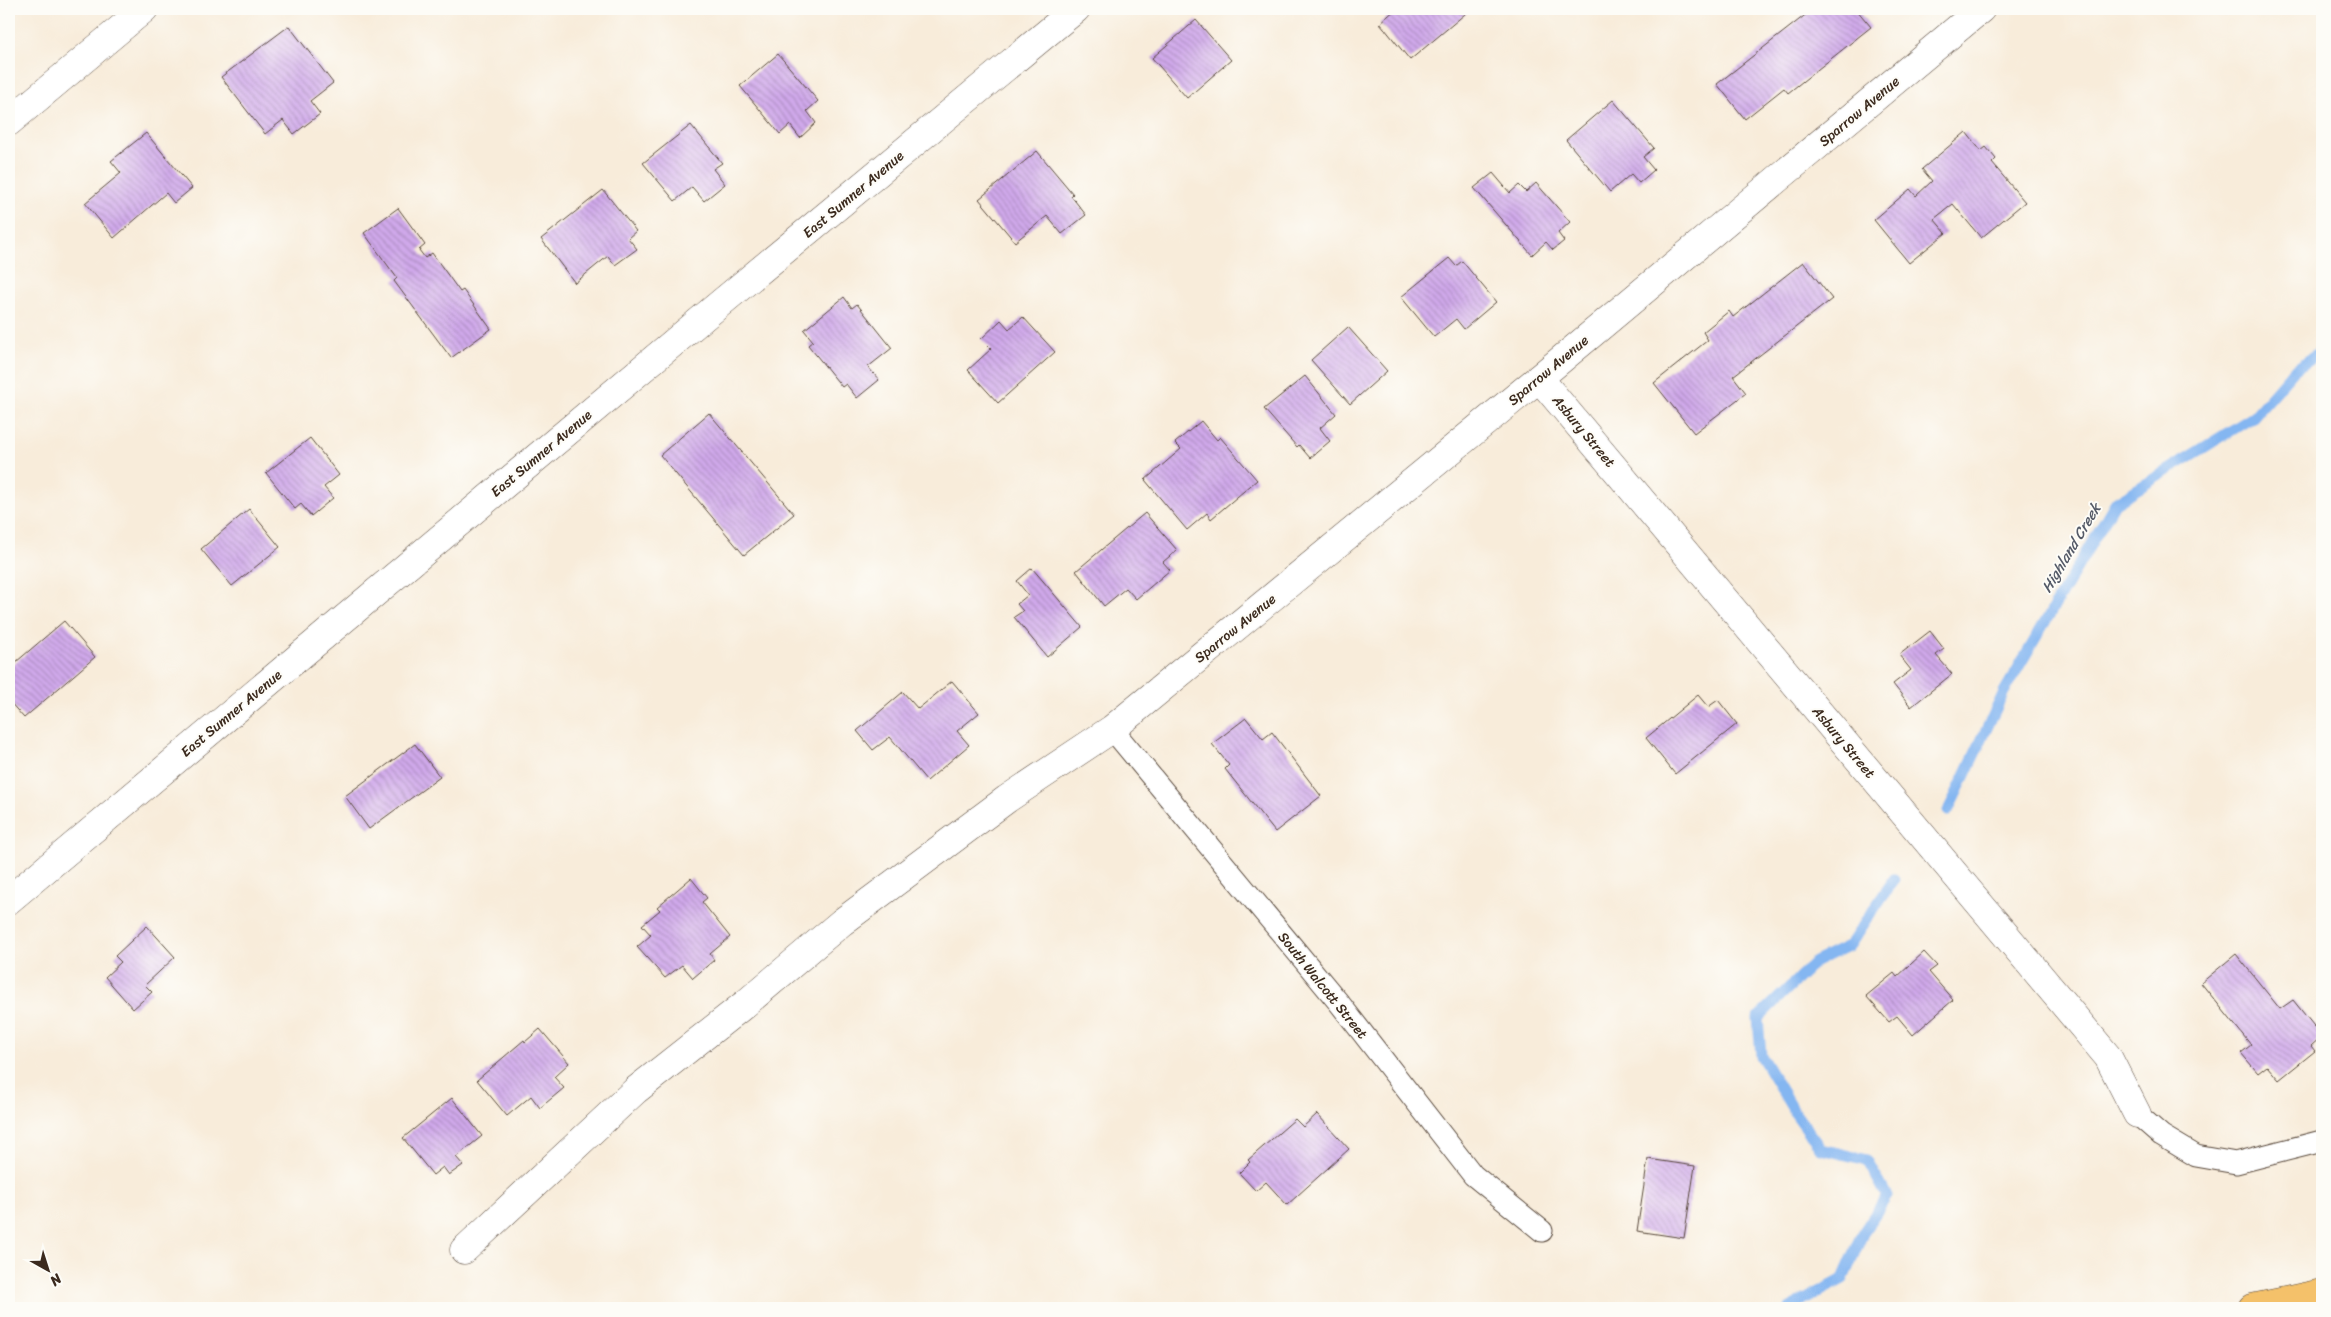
<svg xmlns="http://www.w3.org/2000/svg" width="2331" height="1317" viewBox="0 0 2331 1317" font-family="Sriracha,sans-serif">
  <style>
    .lines { fill: none; stroke-linecap: round; stroke-linejoin: round }
    .stream { stroke: #84b6f1; stroke-width: 11 }
    .building { fill: url(#building-back-hatch) }
    .lane-casing { stroke: #57473a; stroke-width: 23 }
    .street-casing { stroke: #57473a; stroke-width: 29 }
    .highway-casing { stroke: #57473a; stroke-width: 29 }
    .lane { stroke: #fff; stroke-width: 21 }
    .street { stroke: #fff; stroke-width: 28 }
    .highway { stroke: #f4c16a; stroke-width: 28 }
    .labels { text-anchor: middle; stroke-width: 4; stroke-linejoin: round; paint-order: stroke }
    .street-label { font-size: 14px; fill: #3b2a1e; stroke: #fdfcf7 }
    .water-label { font-size: 15px; font-style: italic; fill: #555b68; stroke: #fdfcf7 }
  </style>
  <defs>
    <pattern id="building-back-hatch" width="6" height="6" patternUnits="userSpaceOnUse" patternTransform="scale(1.25)"><rect width="6" height="6" fill="#d0a9eb"/><path d="M-1 5l2 2M0 0l6 6M5-1l2 2" fill="none" stroke="#aa8abe"/></pattern>
  </defs>
  <rect width="100%" height="100%" fill="#fdfcf7"/>
  <filter id="ink" filterUnits="userSpaceOnUse"><feTurbulence type="fractalNoise" baseFrequency=".02" numOctaves="2"/><feDisplacementMap in="SourceGraphic" scale="10" xChannelSelector="R" yChannelSelector="G"/><feConvolveMatrix kernelMatrix="1 2 1 2 8 2 1 2 1" color-interpolation-filters="sRGB"/></filter>
  <filter id="wash" filterUnits="userSpaceOnUse"><feTurbulence type="fractalNoise" baseFrequency=".0096" numOctaves="4" result="noise"/><feDisplacementMap in="SourceGraphic" scale="20" xChannelSelector="R" yChannelSelector="G"/><feGaussianBlur stdDeviation="1.12" result="paint"/><feColorMatrix in="noise" values="0 0 0 0 0 0 0 0 0 0 0 0 0 0 0 0 0 1.4 0 .05"/><feComposite in="paint" operator="in"/></filter>
  <g filter="url(#wash)">
    <rect width="100%" height="100%" fill="#f8ecda"/>
    <g class="lines">
      <!-- stream -->
      <path class="stream" d="M 1948,811 L 2004,692 L 2115,503 L 2253,417 L 2294,370 L 2322,351
        M 1790,1308 L 1843,1279 L 1864,1231 L 1887,1196 L 1867,1160 L 1821,1149 L 1795,1113 L 1761,1056 L 1758,1018 L 1815,962 L 1850,945 L 1894,879"/>
    </g>
    <g id="blocks">
      <!-- building -->
      <path class="building" d="M 1396,9 L 1471,9 L 1410,60 L 1380,23 Z
        M 1813,9 L 1856,9 L 1871,27 L 1788,93 L 1784,88 L 1745,119 L 1717,84 Z
        M 1196,20 L 1231,60 L 1187,98 L 1152,58 Z
        M 289,26 L 333,83 L 310,101 L 320,114 L 294,134 L 283,120 L 265,134 L 221,77 Z
        M 778,54 L 818,101 L 807,111 L 816,123 L 800,138 L 790,125 L 780,134 L 740,86 Z
        M 1613,100 L 1654,148 L 1643,157 L 1654,170 L 1639,183 L 1631,174 L 1610,192 L 1566,140 Z
        M 691,125 L 722,163 L 713,169 L 725,184 L 704,201 L 692,187 L 675,201 L 643,163 Z
        M 1966,132 L 1981,151 L 1986,147 L 1996,159 L 1992,163 L 2025,202 L 1981,238 L 1953,204 L 1934,219 L 1946,233 L 1909,263 L 1874,220 L 1910,189 L 1916,196 L 1932,181 L 1922,169 Z
        M 146,133 L 192,188 L 174,203 L 166,193 L 114,238 L 85,203 L 121,173 L 111,161 Z
        M 1037,151 L 1073,194 L 1071,196 L 1086,215 L 1062,234 L 1047,216 L 1015,242 L 979,199 Z
        M 1493,173 L 1510,193 L 1519,185 L 1526,192 L 1536,183 L 1570,222 L 1558,233 L 1564,241 L 1553,250 L 1546,242 L 1532,255 L 1474,188 Z
        M 603,190 L 636,231 L 628,238 L 637,249 L 615,265 L 608,256 L 575,283 L 541,239 Z
        M 398,208 L 425,245 L 419,250 L 425,258 L 432,253 L 460,292 L 463,290 L 491,329 L 451,358 L 394,281 L 397,278 L 364,233 Z
        M 1449,258 L 1456,266 L 1462,261 L 1496,302 L 1464,329 L 1456,319 L 1434,337 L 1401,297 Z
        M 1803,262 L 1832,299 L 1733,376 L 1746,393 L 1694,433 L 1654,383 L 1708,340 L 1703,332 L 1729,311 L 1733,317 Z
        M 844,297 L 852,308 L 857,304 L 892,348 L 868,367 L 879,380 L 857,398 L 846,384 L 842,387 L 808,345 L 813,341 L 804,330 Z
        M 1023,317 L 1055,352 L 998,403 L 968,370 L 991,349 L 981,339 L 1001,320 L 1009,329 Z
        M 1348,327 L 1387,371 L 1350,404 L 1311,360 Z
        M 1305,376 L 1336,414 L 1320,428 L 1330,441 L 1310,458 L 1299,445 L 1297,447 L 1264,409 Z
        M 709,413 L 794,514 L 744,555 L 660,455 Z
        M 1201,421 L 1217,440 L 1220,437 L 1257,480 L 1211,519 L 1207,513 L 1187,530 L 1145,480 L 1181,449 L 1175,443 Z
        M 310,438 L 339,475 L 324,487 L 333,498 L 311,516 L 301,504 L 295,509 L 266,473 Z
        M 249,509 L 280,547 L 232,586 L 201,549 Z
        M 1145,513 L 1177,550 L 1163,562 L 1170,570 L 1136,599 L 1126,588 L 1104,606 L 1076,571 Z
        M 1032,568 L 1082,627 L 1047,657 L 1014,617 L 1023,611 L 1017,604 L 1028,595 L 1017,581 Z
        M 64,621 L 95,657 L 24,718 L 9,701 L 9,668 Z
        M 1930,631 L 1944,649 L 1936,655 L 1952,674 L 1911,707 L 1893,684 L 1911,670 L 1899,655 Z
        M 952,681 L 979,713 L 957,731 L 969,745 L 927,781 L 890,737 L 873,750 L 857,731 L 903,692 L 918,709 Z
        M 1698,695 L 1708,707 L 1718,700 L 1737,724 L 1675,774 L 1646,738 Z
        M 1246,718 L 1263,739 L 1272,732 L 1321,796 L 1275,832 L 1225,769 L 1229,765 L 1212,744 Z
        M 415,744 L 440,777 L 369,829 L 345,796 Z
        M 691,878 L 707,898 L 702,902 L 730,937 L 710,954 L 714,960 L 693,978 L 682,965 L 665,978 L 637,947 L 651,935 L 642,925 L 660,910 L 657,907 Z
        M 147,926 L 175,957 L 145,985 L 152,992 L 133,1009 L 105,977 L 121,962 L 115,956 Z
        M 1924,952 L 1937,966 L 1929,972 L 1953,1000 L 1913,1035 L 1897,1016 L 1889,1022 L 1866,996 L 1894,973 L 1897,977 Z
        M 2236,954 L 2280,1009 L 2293,1000 L 2322,1036 L 2311,1046 L 2315,1051 L 2279,1080 L 2267,1066 L 2258,1073 L 2241,1053 L 2251,1045 L 2201,983 Z
        M 540,1029 L 569,1063 L 554,1077 L 564,1088 L 540,1108 L 531,1096 L 507,1116 L 477,1080 L 524,1040 L 525,1042 Z
        M 452,1098 L 482,1136 L 456,1157 L 463,1165 L 449,1175 L 443,1167 L 433,1175 L 403,1138 Z
        M 1317,1114 L 1349,1149 L 1287,1205 L 1266,1182 L 1256,1191 L 1239,1173 L 1250,1162 L 1248,1160 L 1295,1119 L 1303,1127 Z
        M 1648,1159 L 1695,1166 L 1684,1238 L 1637,1231 Z"/>
    </g>
  </g>
  <g filter="url(#ink)">
    <use href="#blocks" fill-opacity="0" stroke="#57473a" stroke-width="1"/>
    <g class="lines">
      <defs>
        <path id="lane" d="M 1112,729 L 1340,1004 L 1473,1175 L 1542,1231
          M 2137,1114 L 2161,1135 L 2196,1156 L 2236,1163 L 2322,1141"/>
        <path id="street" d="M 9,122 L 144,9
          M 1539,378 L 2108,1057 L 2137,1114
          M 9,900 L 722,302 L 1076,9
          M 464,1250 L 636,1090 L 745,1004 L 842,922 L 1007,799 L 1112,729 L 1539,378 L 1981,9"/>
        <path id="highway" d="M 2252,1308 L 2322,1293"/>
      </defs>
      <!-- lane casing -->
      <use href="#lane" class="lane-casing"/>
      <!-- street casing -->
      <use href="#street" class="street-casing"/>
      <!-- highway casing -->
      <use href="#highway" class="highway-casing"/>
      <!-- lane -->
      <use href="#lane" class="lane"/>
      <!-- street -->
      <use href="#street" class="street"/>
      <!-- highway -->
      <use href="#highway" class="highway"/>
    </g>
  </g>
  <g class="labels">
    <!-- street labels -->
    <g class="street-label">
      <text transform="translate(1859 111) rotate(-40)" y="5">Sparrow Avenue</text>
      <text transform="translate(853 194) rotate(-40)" y="5">East Sumner Avenue</text>
      <text transform="translate(1548 370) rotate(-40)" y="5">Sparrow Avenue</text>
      <text transform="translate(1584 431) rotate(50)" y="5">Asbury Street</text>
      <text transform="translate(541 453) rotate(-40)" y="5">East Sumner Avenue</text>
      <text transform="translate(1235 628) rotate(-39)" y="5">Sparrow Avenue</text>
      <text transform="translate(231 713) rotate(-40)" y="5">East Sumner Avenue</text>
      <text transform="translate(1844 742) rotate(50)" y="5">Asbury Street</text>
      <text transform="translate(1323 985) rotate(51)" y="5">South Walcott Street</text>
    </g>
    <!-- water labels -->
    <g class="water-label">
      <text transform="translate(2071 548) rotate(-59)" y="5">Highland Creek</text>
    </g>
  </g>
  <!-- margin -->
  <rect width="2331" height="1317" fill="none" stroke="#fdfcf7" stroke-width="30"/>
  <!-- north arrow -->
  <g transform="translate(48 1270) rotate(141)" stroke="#fdfcf7" stroke-width="4" paint-order="stroke">
  <path d="M0-4L9 19L0 12L-9 19Z" fill="#3b2a1e"/>
  <text y="-8" font-size="14" font-weight="bold" text-anchor="middle" fill="#3b2a1e">N</text>
  </g>
</svg>
